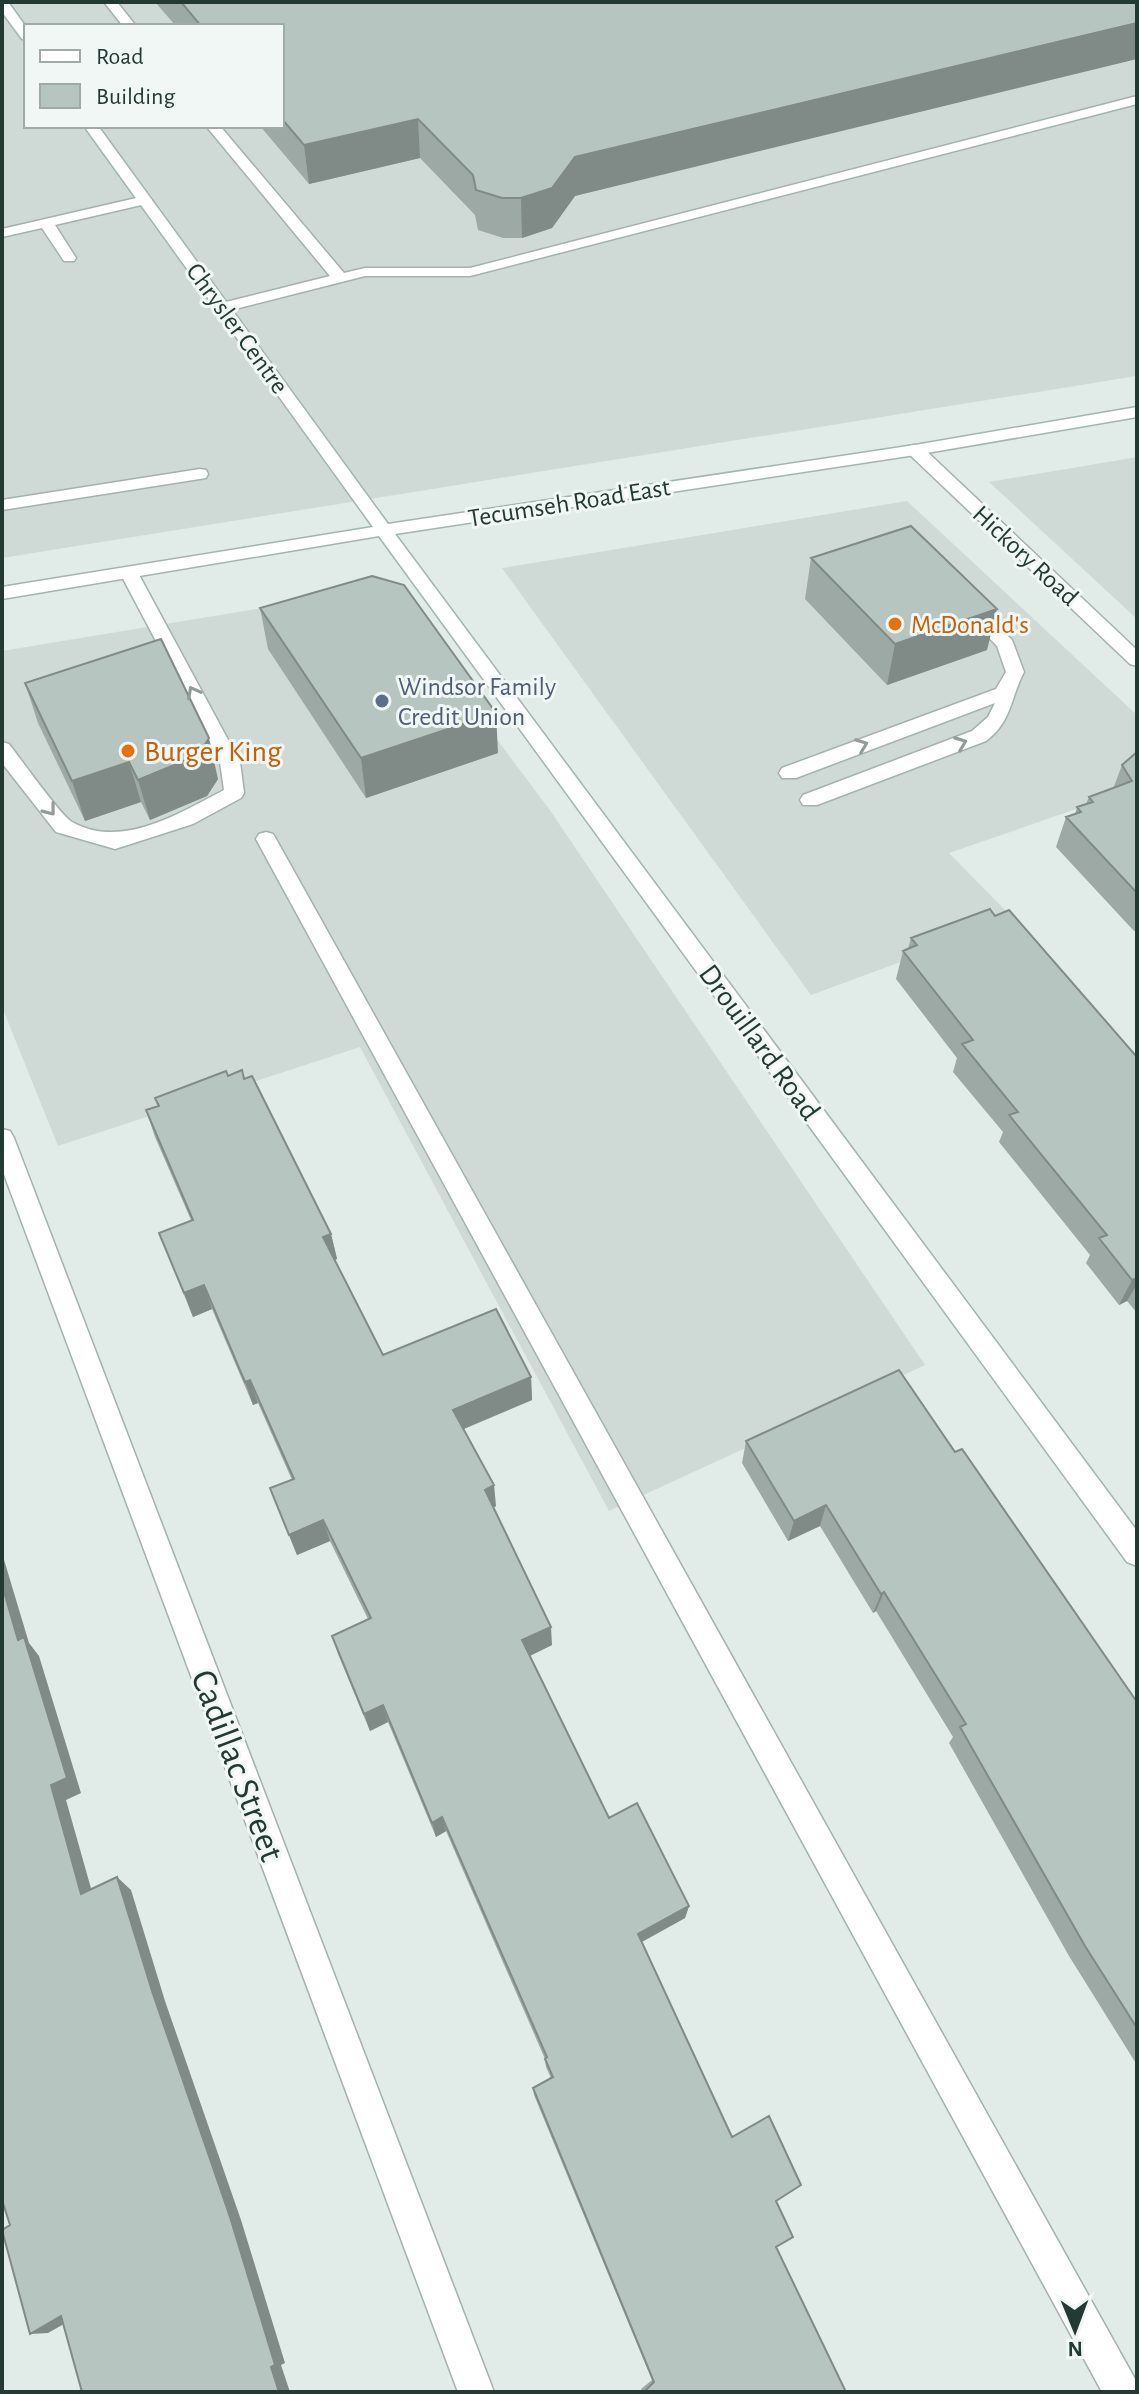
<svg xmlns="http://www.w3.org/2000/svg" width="1139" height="2394" viewBox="0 0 1139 2394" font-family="'Alegreya Sans',sans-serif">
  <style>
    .built { fill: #cfdad6; fill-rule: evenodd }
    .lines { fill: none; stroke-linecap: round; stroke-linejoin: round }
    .lane-casing { stroke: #a4b2ae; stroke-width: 3 }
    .street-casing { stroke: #a4b2ae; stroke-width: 3 }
    .secondary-casing { stroke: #a1b6af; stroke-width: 3 }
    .lane { fill: #fff; fill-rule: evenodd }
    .street { fill: #fff; fill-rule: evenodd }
    .secondary { fill: #fff; fill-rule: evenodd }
    .wall { fill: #9da9a5 }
    .shaded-wall { fill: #808a86 }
    .building { fill: #b7c5c0; stroke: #808a86; stroke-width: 2 }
    .oneway { stroke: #919c9a }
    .food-dot { fill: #e8710a; stroke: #f1f7f5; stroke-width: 3 }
    .service-dot { fill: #5c6f8a; stroke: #f1f7f5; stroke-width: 3 }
    .labels { text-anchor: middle; stroke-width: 6; stroke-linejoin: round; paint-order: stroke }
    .far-street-label { font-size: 26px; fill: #233a34; stroke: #f1f7f5 }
    .far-food-label { font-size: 26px; fill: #c56008; stroke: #f1f7f5; text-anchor: start }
    .far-service-label { font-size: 26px; fill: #4e5e75; stroke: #f1f7f5; text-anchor: start }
    .food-label { font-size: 30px; fill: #c56008; stroke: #f1f7f5; text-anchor: start }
    .street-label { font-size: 30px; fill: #233a34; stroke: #f1f7f5 }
    .near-street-label { font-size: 36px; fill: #233a34; stroke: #f1f7f5 }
  </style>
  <rect width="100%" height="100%" fill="#e1ebe7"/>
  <!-- built -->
  <path class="built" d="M 2,2 L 1137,2 L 1137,376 L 2,558 ZM 26,26 L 282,26 L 282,126 L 26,126 Z
    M 1137,457 L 1137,619 L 989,482 Z
    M 907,501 L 1137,715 L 1137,788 L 949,853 L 1015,920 L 811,995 L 502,568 Z
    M 384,588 L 549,809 L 925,1365 L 609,1511 L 360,1047 L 58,1146 L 2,1007 L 2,651 Z"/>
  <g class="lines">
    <defs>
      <path id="lane" d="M 104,2 L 117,2 L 136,26 L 123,26 Z
        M 1137,96 L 1137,104 L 470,276 L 365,276 L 223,312 L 215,307 L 218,304 L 330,276 L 206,126 L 220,126 L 344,273 L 365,268 L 470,268 Z
        M 145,196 L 152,200 L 150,203 L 55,225 L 76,258 L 74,261 L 64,261 L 42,228 L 2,237 L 2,229 Z
        M 200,469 L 206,470 L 208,474 L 206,478 L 2,510 L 2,500 Z
        M 129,567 L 138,573 L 240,762 L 244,793 L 241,798 L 193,824 L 115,849 L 56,832 L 2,763 L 2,742 L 9,744 C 20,758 61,816 72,822 C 121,850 180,813 224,790 L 220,762 L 120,573 Z
        M 970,603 L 976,605 L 1012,640 L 1024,672 C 1011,696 1012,722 986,741 L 817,805 L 803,805 L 800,800 L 803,795 L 972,731 L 988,717 L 995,703 L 796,778 L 782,778 L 779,773 L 782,768 L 996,689 L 1006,672 L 997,646 L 961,609 Z
        M 266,832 L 273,834 L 276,839 L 1135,2379 L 1137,2392 L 1102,2392 L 256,839 L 259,834 Z"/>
      <path id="street" d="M 915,445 L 921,446 L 1137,650 L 1137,666 L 1130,664 L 909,454 L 907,450 L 909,446 Z
        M 2,1129 L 10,1131 L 14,1138 L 494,2392 L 458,2392 L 2,1169 Z"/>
      <path id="secondary" d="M 2,2 L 8,2 L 26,27 L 26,40 L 22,39 L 2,12 Z
        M 84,126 L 98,126 L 388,524 L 915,445 L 1137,407 L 1137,417 L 915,455 L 395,534 L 1137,1531 L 1137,1566 L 1127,1562 L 379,536 L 2,599 L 2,587 L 373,527 Z"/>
    </defs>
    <!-- lane casing -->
    <use href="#lane" class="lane-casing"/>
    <!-- street casing -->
    <use href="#street" class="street-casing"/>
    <!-- secondary casing -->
    <use href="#secondary" class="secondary-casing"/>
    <!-- lane -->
    <use href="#lane" class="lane"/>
    <!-- street -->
    <use href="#street" class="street"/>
    <!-- secondary -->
    <use href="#secondary" class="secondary"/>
  </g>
  <!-- wall -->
  <path class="wall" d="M 155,2 L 1137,2 L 575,196 L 552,228 L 522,238 L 503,238 L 478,230 L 475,215 L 420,158 L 309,184 L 260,126 L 282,126 L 282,26 L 176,26 Z
    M 811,558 L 987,650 L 887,685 L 805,599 Z
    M 260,608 L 498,753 L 366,798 L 268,649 Z
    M 25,683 L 218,779 L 207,796 L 150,820 L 141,802 L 85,821 L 38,723 Z
    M 1137,752 L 1137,930 L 1134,931 L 1056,847 L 1066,817 L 1075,814 L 1077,807 L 1086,804 L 1089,797 L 1113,789 L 1122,765 Z
    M 911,938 L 1137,1057 L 1137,1313 L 1127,1301 L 1119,1305 L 1086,1263 L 1090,1255 L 999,1142 L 1003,1132 L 953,1072 L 957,1058 L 896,979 L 903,951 L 908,949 Z
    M 228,1076 L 244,1079 L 331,1234 L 337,1259 L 334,1260 L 383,1355 L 531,1377 L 532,1400 L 464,1429 L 496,1506 L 493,1508 L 552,1645 L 530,1656 L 609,1818 L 689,1906 L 685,1918 L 642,1942 L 732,2137 L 776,2201 L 776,2247 L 846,2392 L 642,2392 L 641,2389 L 652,2380 L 534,2095 L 533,2088 L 551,2078 L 546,2067 L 545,2059 L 446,1831 L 436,1837 L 388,1722 L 370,1731 L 338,1654 L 332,1636 L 368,1619 L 330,1541 L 297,1555 L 270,1488 L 292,1480 L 258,1403 L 253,1405 L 212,1309 L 193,1317 L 159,1233 L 191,1220 L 155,1137 L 146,1110 L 158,1106 L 155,1098 Z
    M 746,1441 L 955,1452 L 1137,1702 L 1137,2065 L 1069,1956 L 949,1743 L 953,1737 L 876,1611 L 873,1613 L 820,1526 L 788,1541 L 742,1463 Z"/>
  <!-- shaded-wall -->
  <path class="shaded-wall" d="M 1137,23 L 1137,59 L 575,196 L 552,228 L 522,238 L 521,198 L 575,157 Z
    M 418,119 L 420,158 L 309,184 L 304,145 Z
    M 997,609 L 987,650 L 887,685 L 895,644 Z
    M 496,713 L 498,753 L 366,798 L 361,758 Z
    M 209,738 L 218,779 L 207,796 L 150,820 L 138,780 Z
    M 129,762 L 141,802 L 85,821 L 72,781 Z
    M 331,1234 L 337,1259 L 328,1263 L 323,1237 Z
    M 1137,1278 L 1137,1284 L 1127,1301 L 1119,1305 L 1132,1280 Z
    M 204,1285 L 212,1309 L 193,1317 L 184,1293 Z
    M 531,1377 L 532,1400 L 456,1432 L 453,1410 Z
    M 250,1380 L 258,1403 L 253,1405 L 245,1382 Z
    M 494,1485 L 496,1506 L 487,1511 L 485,1490 Z
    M 826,1505 L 820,1526 L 788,1541 L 794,1521 Z
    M 323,1520 L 330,1541 L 297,1555 L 289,1535 Z
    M 2,1553 L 29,1643 L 39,1656 L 81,1793 L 66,1800 L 96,1906 L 81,1894 L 51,1785 L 18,1640 L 2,1585 Z
    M 884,1592 L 876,1611 L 873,1613 L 881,1594 Z
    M 551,1627 L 552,1645 L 523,1659 L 522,1640 Z
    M 383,1705 L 388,1722 L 370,1731 L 364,1714 Z
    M 442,1817 L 446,1831 L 436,1837 L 432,1823 Z
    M 117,1877 L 131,1890 L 165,2001 L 241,2220 L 285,2363 L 281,2365 L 290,2392 L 279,2392 L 152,1991 Z
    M 689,1906 L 685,1918 L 636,1945 L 638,1934 Z
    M 61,2316 L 78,2316 L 48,2333 L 30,2334 Z"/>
  <!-- building -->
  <path class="building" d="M 181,2 L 1137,2 L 1137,23 L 575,157 L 552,188 L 521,198 L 502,198 L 476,190 L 473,175 L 418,119 L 304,145 L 282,119 L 282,26 L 201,26 Z
    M 911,526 L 997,609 L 895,644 L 811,558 Z
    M 372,576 L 404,585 L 496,713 L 361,758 L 260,608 Z
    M 161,639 L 209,738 L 198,755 L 138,780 L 129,762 L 72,781 L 25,683 Z
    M 1137,752 L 1137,893 L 1066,817 L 1081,812 L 1077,807 L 1093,802 L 1089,797 L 1132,781 L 1122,765 Z
    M 990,909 L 995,916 L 1009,910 L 1137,1057 L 1137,1278 L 1132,1280 L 1099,1238 L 1107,1235 L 1009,1115 L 1018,1112 L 962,1044 L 973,1040 L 903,951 L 917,945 L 911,938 Z
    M 242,1070 L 244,1079 L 252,1076 L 331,1234 L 323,1237 L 383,1355 L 496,1309 L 531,1377 L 453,1410 L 494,1485 L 485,1490 L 551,1627 L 522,1640 L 609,1818 L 637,1803 L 689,1906 L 638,1934 L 732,2137 L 769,2116 L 801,2185 L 776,2201 L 793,2237 L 776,2247 L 846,2392 L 644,2392 L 654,2382 L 533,2088 L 553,2077 L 545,2059 L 547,2057 L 442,1817 L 432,1823 L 383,1705 L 364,1714 L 332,1636 L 371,1618 L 323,1520 L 289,1535 L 270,1488 L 294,1479 L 250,1380 L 245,1382 L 204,1285 L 184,1293 L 159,1233 L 193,1220 L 146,1110 L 159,1106 L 155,1098 L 226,1071 L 228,1076 Z
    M 899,1370 L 955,1452 L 962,1449 L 1137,1702 L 1137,2028 L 1085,1946 L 960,1727 L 966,1724 L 884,1592 L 881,1594 L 826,1505 L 794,1521 L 746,1441 Z
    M 2,1585 L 18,1640 L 24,1637 L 67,1778 L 51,1785 L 81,1894 L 117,1877 L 152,1991 L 230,2217 L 275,2365 L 271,2367 L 279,2392 L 82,2392 L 61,2316 L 30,2334 L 2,2230 L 10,2225 L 2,2200 Z"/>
  <!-- one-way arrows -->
  <defs><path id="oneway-chevron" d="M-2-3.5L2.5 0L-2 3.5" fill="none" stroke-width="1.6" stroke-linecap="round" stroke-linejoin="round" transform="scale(2)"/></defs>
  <g class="oneway">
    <use href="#oneway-chevron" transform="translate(193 692) rotate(-118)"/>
    <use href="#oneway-chevron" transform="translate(961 743) rotate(-21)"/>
    <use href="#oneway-chevron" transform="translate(862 745) rotate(-21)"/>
    <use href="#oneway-chevron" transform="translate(50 810) rotate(52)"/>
  </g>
  <!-- markers -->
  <g class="food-dot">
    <circle cx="895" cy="624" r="8"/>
    <circle cx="128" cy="751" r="8"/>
  </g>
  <circle class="service-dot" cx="382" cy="701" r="8"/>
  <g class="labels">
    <!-- far-street labels -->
    <g class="far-street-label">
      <text transform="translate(238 328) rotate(54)" y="9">Chrysler Centre</text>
      <text transform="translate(569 502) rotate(-9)" y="9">Tecumseh Road East</text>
      <text transform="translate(1026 555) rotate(43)" y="9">Hickory Road</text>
    </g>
    <!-- far-food labels -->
    <g class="far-food-label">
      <text x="911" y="633">McDonald's</text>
    </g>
    <!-- far-service labels -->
    <g class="far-service-label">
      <text x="398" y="695">Windsor Family<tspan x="398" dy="30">Credit Union</tspan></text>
    </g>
    <!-- food labels -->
    <g class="food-label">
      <text x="144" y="761">Burger King</text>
    </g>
    <!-- street labels -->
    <g class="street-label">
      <text transform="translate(760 1042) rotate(54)" y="10">Drouillard Road</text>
    </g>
    <!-- near-street labels -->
    <g class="near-street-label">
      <text transform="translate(239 1765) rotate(69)" y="13">Cadillac Street</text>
    </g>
  </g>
  <!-- border -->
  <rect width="1139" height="2394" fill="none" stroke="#233a34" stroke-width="8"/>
  <!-- legend -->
  <rect x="24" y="24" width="260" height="104" fill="#f1f7f5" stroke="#9faba8" stroke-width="2"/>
  <rect x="40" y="50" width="40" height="12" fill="#ffffff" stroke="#9faba8" stroke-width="2"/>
  <text x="96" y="64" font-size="24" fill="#233a34">Road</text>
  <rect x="40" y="84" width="40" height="24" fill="#b7c5c0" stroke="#9faba8" stroke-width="2"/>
  <text x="96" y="104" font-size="24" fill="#233a34">Building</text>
  <!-- north arrow -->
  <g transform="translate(1075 2330) rotate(179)" stroke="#f1f7f5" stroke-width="6" paint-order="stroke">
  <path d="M0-6L14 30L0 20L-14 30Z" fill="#233a34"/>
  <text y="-12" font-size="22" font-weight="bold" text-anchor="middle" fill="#233a34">N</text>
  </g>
</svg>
